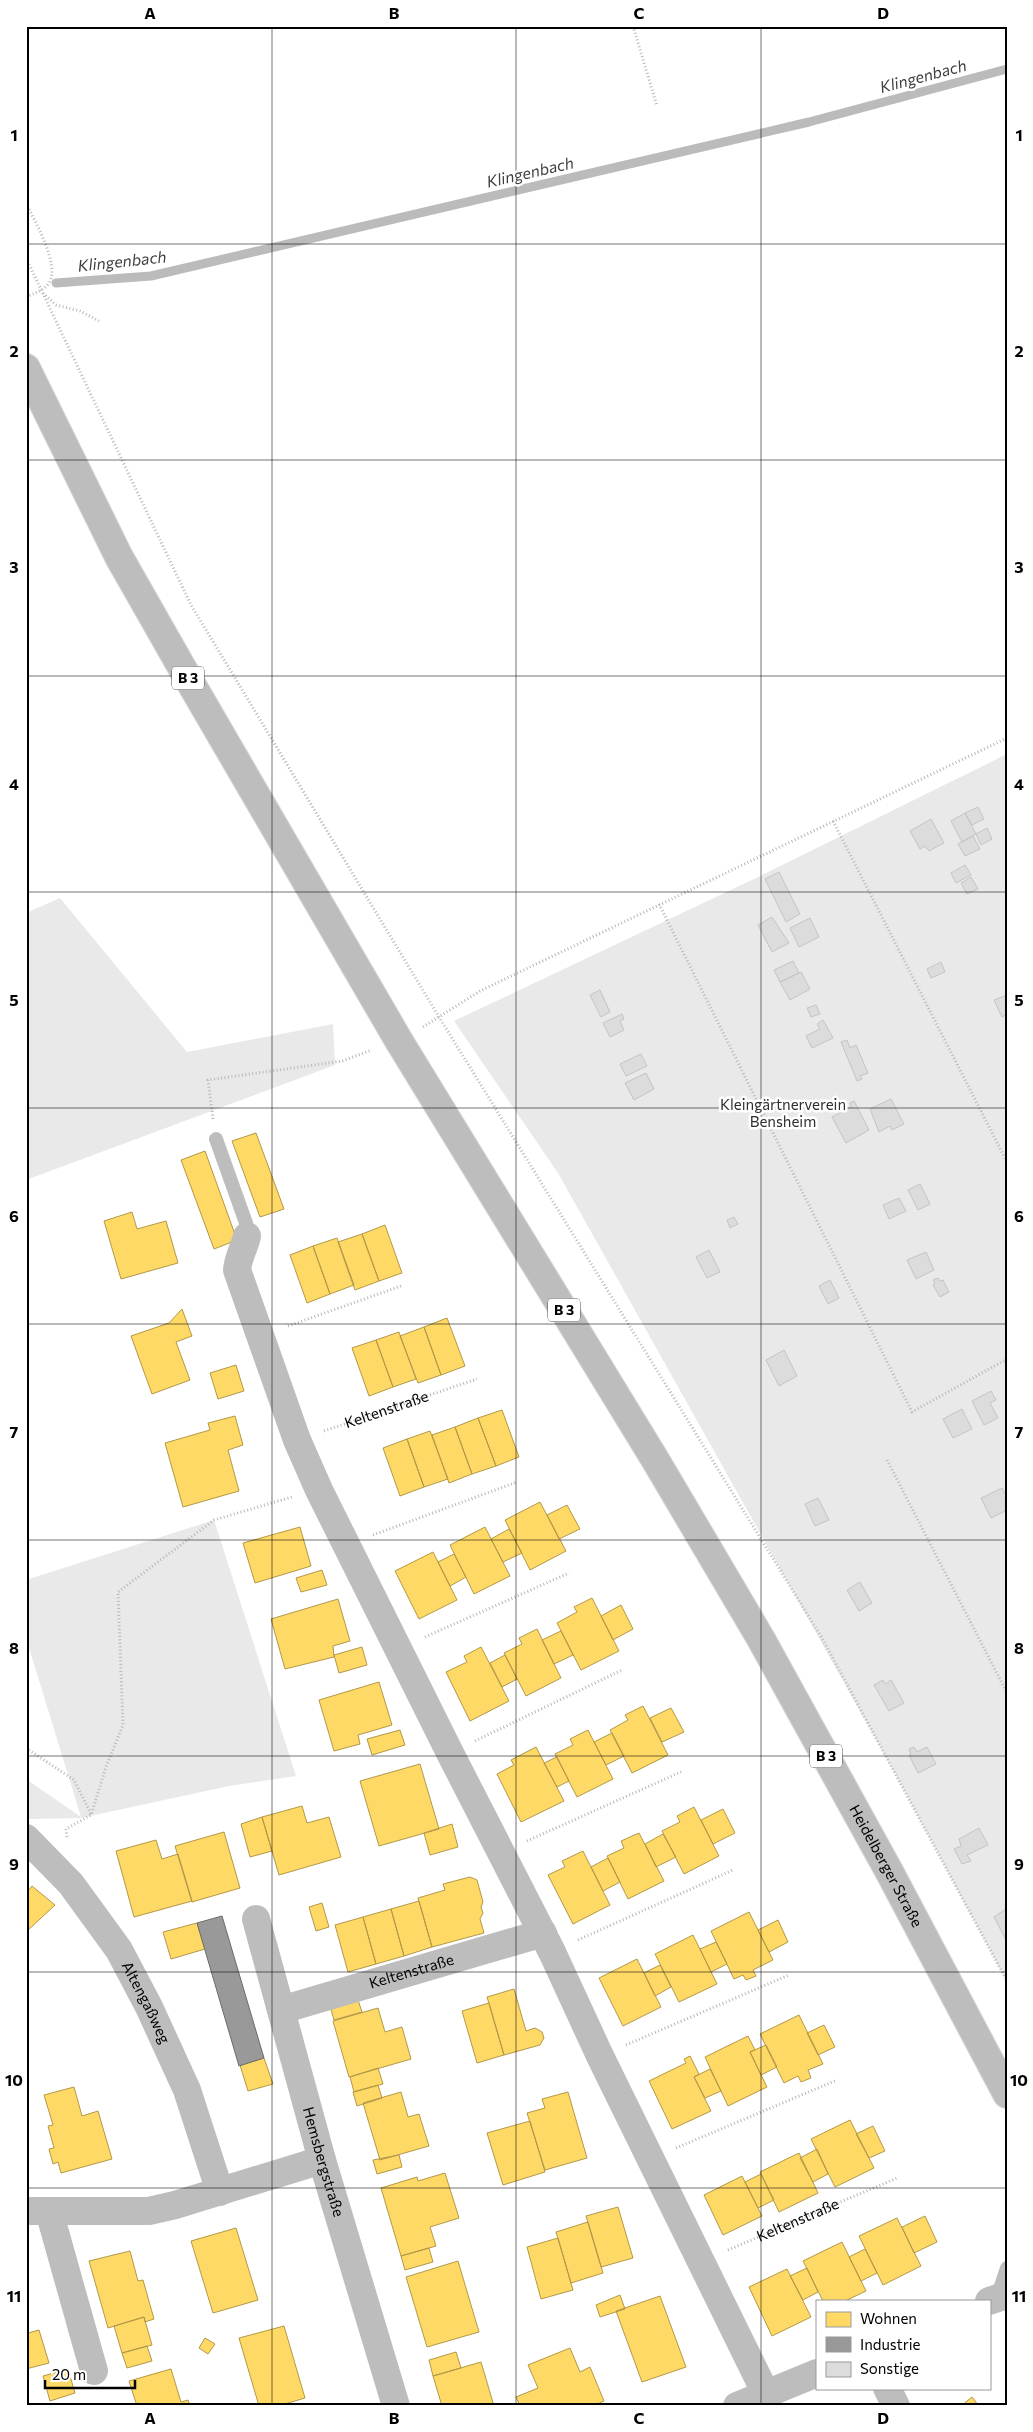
<svg xmlns="http://www.w3.org/2000/svg" width="1033" height="2432" viewBox="0 0 1033 2432" font-family="Commissioner,sans-serif">
  <style>
    .green { fill: #e9e9e9 }
    .homes { fill: #ffd966; stroke: #b29847 }
    .industry { fill: #999; stroke: #6b6b6b }
    .lines { fill: none; stroke-linecap: round; stroke-linejoin: round }
    .stream { stroke: #bbb; stroke-width: 9 }
    .building { fill: #dcdcdc; stroke: #c4c4c4 }
    .primary-casing { stroke: #dbdbdb; stroke-width: 30 }
    .path { stroke: #b8b8b8; stroke-width: 3; stroke-dasharray: 1 2.5; stroke-linecap: butt }
    .service { stroke: #bdbdbd; stroke-width: 14 }
    .minor { stroke: #bdbdbd; stroke-width: 28 }
    .primary { stroke: #bdbdbd; stroke-width: 28 }
    .grid { fill: none; stroke: #000; stroke-width: 1; stroke-opacity: 0.55 }
    .labels { text-anchor: middle; stroke-width: 5; stroke-linejoin: round; paint-order: stroke }
    .shield { fill: #fff; stroke: #4c4c4c; stroke-width: 1 }
    .shield-label { font-size: 14px; font-weight: bold; fill: #000 }
    .park-label { font-size: 15px; fill: #2e2e2e; stroke: #fff }
    .street-label { font-size: 15px; fill: #000; stroke: #fff }
    .water-label { font-size: 16px; font-style: italic; fill: #3f3f3f; stroke: #fff }
    .neatline { fill: none; stroke: #000; stroke-width: 2 }
    .grid-label { font-size: 16px; text-anchor: middle; font-weight: bold; fill: #000 }
  </style>
  <rect width="100%" height="100%" fill="#fff"/>
  <!-- green -->
  <path class="green" d="M 1007,754 L 1007,1982 L 893,1770 L 558,1173 L 454,1021 L 756,878 Z
    M 60,898 L 187,1052 L 333,1024 L 335,1065 L 26,1180 L 26,913 Z
    M 214,1520 L 296,1776 L 229,1786 L 81,1818 L 26,1819 L 26,1779 L 81,1817 L 26,1638 L 26,1580 Z"/>
  <!-- homes -->
  <path class="homes" d="M 256,1133 L 284,1209 L 260,1217 L 232,1141 Z
    M 205,1151 L 237,1240 L 214,1249 L 181,1160 Z
    M 132,1212 L 137,1229 L 166,1221 L 178,1263 L 121,1279 L 104,1221 Z
    M 385,1225 L 402,1273 L 379,1281 L 362,1234 Z
    M 362,1234 L 379,1281 L 355,1290 L 338,1242 Z
    M 337,1238 L 354,1285 L 330,1294 L 313,1246 Z
    M 313,1246 L 330,1294 L 307,1303 L 290,1255 Z
    M 182,1309 L 192,1336 L 176,1342 L 190,1380 L 152,1394 L 131,1336 L 169,1323 Z
    M 447,1318 L 465,1366 L 441,1375 L 424,1327 Z
    M 424,1327 L 441,1375 L 418,1383 L 400,1336 Z
    M 399,1332 L 416,1379 L 393,1387 L 376,1340 Z
    M 376,1340 L 393,1387 L 369,1396 L 352,1348 Z
    M 236,1365 L 244,1391 L 218,1399 L 210,1373 Z
    M 502,1410 L 519,1457 L 496,1466 L 478,1418 Z
    M 235,1416 L 243,1445 L 228,1450 L 239,1491 L 183,1507 L 165,1443 L 210,1430 L 208,1423 Z
    M 478,1418 L 496,1466 L 472,1474 L 455,1427 Z
    M 455,1427 L 472,1474 L 449,1483 L 432,1435 Z
    M 430,1431 L 448,1479 L 424,1487 L 407,1439 Z
    M 407,1439 L 424,1487 L 400,1496 L 383,1448 Z
    M 540,1502 L 566,1551 L 530,1570 L 505,1520 Z
    M 567,1505 L 580,1529 L 559,1539 L 547,1515 Z
    M 300,1527 L 311,1566 L 255,1583 L 243,1543 Z
    M 485,1527 L 510,1576 L 474,1594 L 450,1545 Z
    M 509,1529 L 522,1553 L 503,1562 L 491,1539 Z
    M 433,1552 L 457,1600 L 419,1619 L 395,1571 Z
    M 454,1554 L 466,1577 L 450,1586 L 438,1562 Z
    M 322,1570 L 327,1585 L 301,1592 L 296,1578 Z
    M 592,1598 L 619,1651 L 581,1670 L 557,1623 L 577,1612 L 574,1607 Z
    M 338,1599 L 350,1641 L 333,1646 L 334,1657 L 285,1669 L 271,1619 Z
    M 621,1605 L 633,1629 L 613,1640 L 601,1616 Z
    M 537,1629 L 561,1678 L 526,1696 L 504,1653 L 522,1644 L 519,1638 Z
    M 561,1631 L 573,1655 L 554,1664 L 542,1640 Z
    M 362,1647 L 367,1665 L 339,1673 L 334,1655 Z
    M 481,1647 L 509,1701 L 470,1721 L 446,1672 L 467,1662 L 464,1656 Z
    M 505,1655 L 517,1679 L 502,1687 L 490,1663 Z
    M 379,1682 L 392,1725 L 358,1735 L 360,1744 L 334,1751 L 319,1700 Z
    M 643,1706 L 668,1755 L 632,1773 L 610,1730 L 628,1720 L 625,1715 Z
    M 671,1708 L 684,1732 L 662,1742 L 650,1718 Z
    M 400,1730 L 405,1745 L 372,1755 L 367,1739 Z
    M 588,1730 L 613,1779 L 577,1797 L 555,1754 L 573,1745 L 570,1739 Z
    M 612,1733 L 624,1756 L 606,1765 L 594,1742 Z
    M 536,1747 L 564,1801 L 521,1822 L 497,1774 L 514,1765 L 511,1760 Z
    M 557,1757 L 569,1781 L 557,1787 L 544,1763 Z
    M 420,1764 L 439,1829 L 379,1846 L 360,1781 Z
    M 302,1806 L 307,1823 L 329,1817 L 341,1857 L 279,1875 L 262,1817 Z
    M 694,1807 L 719,1856 L 684,1874 L 662,1831 L 680,1822 L 677,1816 Z
    M 723,1809 L 735,1833 L 713,1844 L 701,1820 Z
    M 262,1817 L 272,1851 L 250,1857 L 241,1824 Z
    M 452,1824 L 458,1847 L 430,1855 L 424,1833 Z
    M 224,1832 L 240,1888 L 192,1902 L 175,1846 Z
    M 639,1833 L 664,1881 L 628,1899 L 607,1856 L 624,1848 L 621,1841 Z
    M 663,1834 L 676,1857 L 656,1867 L 645,1844 Z
    M 156,1840 L 162,1859 L 178,1854 L 192,1901 L 134,1917 L 116,1851 Z
    M 583,1851 L 610,1905 L 573,1924 L 548,1875 L 565,1867 L 562,1861 Z
    M 608,1858 L 620,1882 L 603,1891 L 591,1867 Z
    M 470,1877 L 477,1880 L 483,1902 L 481,1907 L 483,1913 L 480,1919 L 484,1933 L 432,1947 L 418,1898 L 445,1890 L 443,1884 Z
    M 32,1886 L 55,1905 L 26,1932 L 26,1893 Z
    M 419,1901 L 432,1947 L 404,1956 L 391,1909 Z
    M 322,1903 L 329,1927 L 316,1931 L 309,1907 Z
    M 391,1909 L 404,1956 L 376,1964 L 363,1917 Z
    M 749,1912 L 773,1960 L 753,1970 L 756,1976 L 746,1980 L 743,1975 L 734,1979 L 711,1931 Z
    M 363,1917 L 376,1964 L 348,1972 L 335,1925 Z
    M 778,1920 L 788,1942 L 769,1952 L 758,1930 Z
    M 197,1923 L 205,1949 L 171,1959 L 163,1932 Z
    M 693,1935 L 717,1984 L 679,2002 L 655,1954 Z
    M 716,1942 L 727,1964 L 711,1972 L 700,1949 Z
    M 637,1959 L 661,2007 L 623,2026 L 599,1978 Z
    M 660,1965 L 671,1987 L 655,1996 L 644,1973 Z
    M 514,1989 L 526,2031 L 535,2028 L 542,2032 L 544,2038 L 540,2045 L 504,2055 L 487,1997 Z
    M 357,1997 L 362,2012 L 334,2020 L 330,2006 Z
    M 489,2003 L 504,2055 L 477,2063 L 462,2011 Z
    M 378,2008 L 385,2032 L 402,2027 L 411,2059 L 349,2077 L 333,2021 Z
    M 799,2015 L 823,2064 L 808,2070 L 811,2078 L 801,2082 L 798,2076 L 784,2083 L 760,2034 Z
    M 824,2025 L 835,2047 L 818,2055 L 807,2033 Z
    M 748,2036 L 755,2050 L 750,2052 L 767,2087 L 728,2106 L 705,2057 Z
    M 766,2045 L 777,2067 L 761,2075 L 750,2052 Z
    M 690,2056 L 699,2074 L 694,2077 L 711,2111 L 672,2129 L 649,2081 L 686,2063 L 684,2059 Z
    M 264,2058 L 273,2084 L 248,2091 L 240,2065 Z
    M 378,2068 L 383,2084 L 354,2092 L 350,2077 Z
    M 710,2069 L 721,2091 L 705,2098 L 694,2077 Z
    M 378,2085 L 382,2098 L 357,2106 L 353,2092 Z
    M 74,2087 L 82,2116 L 98,2111 L 112,2159 L 61,2173 L 58,2162 L 53,2164 L 49,2149 L 54,2148 L 48,2126 L 53,2125 L 44,2095 Z
    M 401,2092 L 408,2117 L 419,2114 L 429,2146 L 380,2160 L 363,2103 Z
    M 568,2092 L 587,2158 L 545,2170 L 527,2113 L 545,2108 L 542,2099 Z
    M 850,2120 L 874,2168 L 835,2187 L 811,2139 Z
    M 530,2121 L 545,2172 L 503,2185 L 487,2133 Z
    M 873,2126 L 885,2151 L 869,2158 L 856,2134 Z
    M 817,2149 L 828,2174 L 813,2182 L 800,2158 Z
    M 799,2153 L 818,2193 L 779,2212 L 760,2172 Z
    M 399,2155 L 402,2167 L 377,2174 L 373,2160 Z
    M 445,2173 L 459,2218 L 430,2227 L 436,2246 L 401,2256 L 381,2188 L 417,2177 L 418,2181 Z
    M 761,2174 L 774,2200 L 758,2208 L 745,2182 Z
    M 742,2176 L 762,2216 L 723,2235 L 704,2195 Z
    M 618,2207 L 633,2258 L 601,2267 L 586,2216 Z
    M 925,2216 L 937,2242 L 914,2253 L 902,2227 Z
    M 897,2218 L 921,2266 L 883,2285 L 859,2236 Z
    M 588,2222 L 603,2273 L 571,2283 L 556,2232 Z
    M 236,2228 L 258,2300 L 213,2313 L 191,2241 Z
    M 558,2238 L 573,2290 L 541,2299 L 527,2247 Z
    M 842,2242 L 866,2291 L 845,2301 L 823,2301 L 803,2261 Z
    M 429,2248 L 433,2262 L 405,2270 L 401,2256 Z
    M 865,2249 L 877,2273 L 861,2281 L 849,2257 Z
    M 130,2251 L 138,2281 L 143,2280 L 154,2319 L 145,2322 L 144,2317 L 108,2328 L 89,2261 Z
    M 458,2261 L 479,2332 L 427,2347 L 406,2277 Z
    M 807,2268 L 818,2292 L 803,2300 L 790,2276 Z
    M 787,2269 L 811,2317 L 772,2336 L 749,2287 Z
    M 620,2295 L 625,2309 L 600,2317 L 596,2305 Z
    M 660,2296 L 686,2367 L 642,2382 L 616,2311 Z
    M 144,2317 L 152,2345 L 122,2353 L 114,2326 Z
    M 284,2326 L 305,2398 L 278,2406 L 259,2406 L 239,2338 Z
    M 26,2328 L 28,2333 L 39,2330 L 49,2363 L 26,2369 Z
    M 205,2338 L 215,2344 L 208,2354 L 199,2348 Z
    M 147,2346 L 152,2361 L 127,2368 L 122,2353 Z
    M 570,2348 L 580,2372 L 590,2367 L 604,2401 L 593,2406 L 520,2406 L 516,2397 L 538,2388 L 528,2365 Z
    M 456,2352 L 461,2368 L 433,2376 L 429,2360 Z
    M 481,2362 L 494,2406 L 442,2406 L 433,2376 Z
    M 68,2369 L 75,2393 L 50,2401 L 43,2376 Z
    M 171,2369 L 181,2402 L 188,2400 L 190,2406 L 137,2406 L 129,2381 Z
    M 972,2397 L 979,2406 L 961,2406 Z"/>
  <!-- industry -->
  <path class="industry" d="M 222,1916 L 264,2058 L 239,2066 L 197,1923 Z"/>
  <g class="lines">
    <!-- stream -->
    <path class="stream" d="M 56,283 L 151,276 L 809,122 L 1007,69"/>
  </g>
  <!-- building -->
  <path class="building" d="M 978,807 L 984,819 L 972,825 L 965,813 Z
    M 965,813 L 976,834 L 962,842 L 951,821 Z
    M 931,819 L 944,843 L 929,851 L 925,846 L 920,849 L 910,831 Z
    M 987,828 L 992,839 L 981,845 L 976,834 Z
    M 973,836 L 980,849 L 965,856 L 958,844 Z
    M 965,865 L 971,875 L 956,883 L 951,873 Z
    M 779,872 L 800,914 L 786,922 L 765,879 Z
    M 971,877 L 978,889 L 967,894 L 961,883 Z
    M 772,917 L 789,943 L 772,952 L 758,925 Z
    M 810,918 L 819,937 L 799,947 L 790,928 Z
    M 793,961 L 799,973 L 780,982 L 774,970 Z
    M 941,962 L 945,972 L 931,978 L 927,969 Z
    M 801,972 L 810,989 L 790,1000 L 780,982 Z
    M 600,990 L 610,1012 L 601,1017 L 590,995 Z
    M 1007,995 L 1007,1014 L 1002,1017 L 994,1000 Z
    M 816,1005 L 820,1014 L 811,1017 L 807,1008 Z
    M 622,1014 L 624,1019 L 620,1021 L 624,1030 L 610,1037 L 603,1023 Z
    M 823,1020 L 833,1038 L 812,1048 L 806,1036 L 820,1029 L 817,1024 Z
    M 847,1040 L 850,1048 L 856,1045 L 868,1073 L 860,1076 L 862,1079 L 857,1081 L 841,1042 Z
    M 641,1054 L 647,1066 L 626,1076 L 620,1064 Z
    M 646,1073 L 654,1089 L 634,1100 L 625,1083 Z
    M 891,1099 L 904,1124 L 892,1130 L 890,1126 L 879,1132 L 870,1109 Z
    M 854,1101 L 869,1130 L 846,1143 L 832,1117 L 851,1107 L 850,1103 Z
    M 920,1184 L 930,1204 L 918,1210 L 908,1190 Z
    M 899,1198 L 906,1211 L 889,1219 L 883,1205 Z
    M 734,1217 L 738,1224 L 730,1228 L 727,1220 Z
    M 709,1250 L 720,1272 L 707,1278 L 696,1257 Z
    M 926,1252 L 934,1270 L 916,1279 L 907,1260 Z
    M 938,1278 L 940,1281 L 943,1280 L 949,1292 L 940,1297 L 933,1285 L 935,1284 L 933,1280 Z
    M 830,1280 L 839,1298 L 828,1304 L 819,1286 Z
    M 784,1350 L 797,1376 L 779,1386 L 766,1360 Z
    M 991,1391 L 996,1400 L 990,1403 L 998,1418 L 984,1425 L 972,1401 Z
    M 962,1409 L 972,1429 L 953,1438 L 943,1419 Z
    M 1002,1488 L 1007,1497 L 1007,1510 L 991,1518 L 981,1498 Z
    M 818,1498 L 829,1520 L 815,1526 L 805,1504 Z
    M 860,1582 L 872,1603 L 859,1611 L 847,1590 Z
    M 883,1680 L 885,1684 L 891,1680 L 904,1703 L 889,1711 L 874,1685 Z
    M 914,1747 L 917,1752 L 927,1747 L 936,1764 L 918,1773 L 909,1755 L 911,1755 L 909,1749 Z
    M 979,1828 L 988,1845 L 967,1855 L 971,1861 L 962,1864 L 954,1849 L 961,1846 L 959,1839 Z
    M 1007,1908 L 1007,1942 L 994,1917 Z"/>
  <g class="lines">
    <defs>
      <g id="primary">
        <path id="s6" d="M 26,368 L 119,557 L 189,680 L 399,1041 L 656,1461 L 761,1639 L 890,1873 L 1007,2094"/>
      </g>
    </defs>
    <!-- primary casing -->
    <use href="#primary" class="primary-casing"/>
    <!-- path -->
    <g class="path">
      <path d="M 633,26 L 657,106"/>
      <path d="M 26,203 C 34,220 61,266 49,283 C 43,291 35,293 26,297"/>
      <path d="M 26,258 L 191,605 L 439,1017 L 822,1638 L 1007,1981"/>
      <path d="M 43,293 L 56,305 L 80,311 L 99,321"/>
      <path d="M 833,821 L 1007,1162"/>
      <path d="M 659,904 L 912,1412 L 1007,1359"/>
      <path d="M 423,1027 L 480,991 L 1007,738"/>
      <path d="M 213,1119 L 208,1080 L 342,1061 L 372,1050"/>
      <path d="M 288,1326 L 401,1286"/>
      <path id="s1" d="M 324,1431 L 477,1379"/>
      <path d="M 887,1460 L 1007,1693"/>
      <path d="M 373,1535 L 517,1482"/>
      <path d="M 425,1637 L 569,1573"/>
      <path d="M 475,1741 L 622,1670"/>
      <path d="M 26,1748 L 74,1780 L 91,1814"/>
      <path d="M 67,1837 L 66,1829 L 91,1815 L 106,1767 L 123,1725 L 118,1592 L 214,1520 L 292,1497"/>
      <path d="M 527,1841 L 683,1771"/>
      <path d="M 578,1940 L 733,1870"/>
      <path d="M 626,2045 L 789,1975"/>
      <path d="M 676,2148 L 837,2080"/>
      <path id="s2" d="M 728,2250 L 897,2178"/>
    </g>
    <!-- service -->
    <path class="service" d="M 216,1139 L 246,1223 L 247,1236
      M 997,2298 L 1007,2268"/>
    <!-- minor -->
    <g class="minor">
      <path d="M 247,1236 C 244,1249 238,1257 237,1270 L 297,1440 L 319,1490 L 450,1753 L 552,1952 L 600,2056 L 766,2394"/>
      <path id="s3" d="M 26,1838 L 71,1884 L 119,1950 L 149,2007 L 187,2090 L 220,2192"/>
      <path id="s4" d="M 256,1919 L 322,2160 L 396,2406"/>
      <path id="s5" d="M 281,2010 L 543,1933"/>
      <path d="M 26,2211 L 149,2211 L 175,2205 L 322,2160"/>
      <path d="M 49,2211 L 94,2371"/>
      <path d="M 989,2301 L 1007,2295"/>
      <path d="M 887,2388 L 896,2406"/>
      <path d="M 737,2406 L 817,2373"/>
    </g>
    <!-- primary -->
    <use href="#primary" class="primary"/>
  </g>
  <!-- grid -->
  <path class="grid" d="M 272,26 L 272,2406M 516,26 L 516,2406M 761,26 L 761,2406M 26,244 L 1007,244M 26,460 L 1007,460M 26,676 L 1007,676M 26,892 L 1007,892M 26,1108 L 1007,1108M 26,1324 L 1007,1324M 26,1540 L 1007,1540M 26,1756 L 1007,1756M 26,1972 L 1007,1972M 26,2188 L 1007,2188"/>
  <g class="labels">
    <!-- shield labels -->
    <g class="shield">
      <rect x="172" y="666.5" width="32" height="23" rx="4"/>
      <rect x="548" y="1298.5" width="32" height="23" rx="4"/>
      <rect x="810" y="1744.5" width="32" height="23" rx="4"/>
    </g>
    <g class="shield-label">
      <text x="188" y="683">B 3</text>
      <text x="564" y="1315">B 3</text>
      <text x="826" y="1761">B 3</text>
    </g>
    <!-- park labels -->
    <g class="park-label">
      <text x="783" y="1110">Kleingärtnerverein<tspan x="783" dy="17">Bensheim</tspan></text>
    </g>
    <!-- street labels -->
    <g class="street-label">
      <text dy="5" stroke="none"><textPath href="#s1" startOffset="66">Keltenstraße</textPath></text>
      <text dy="5" stroke="none"><textPath href="#s6" startOffset="1728">Heidelberger Straße</textPath></text>
      <text dy="5" stroke="none"><textPath href="#s5" startOffset="136">Keltenstraße</textPath></text>
      <text dy="5" stroke="none"><textPath href="#s3" startOffset="205">Altengaßweg</textPath></text>
      <text dy="5" stroke="none"><textPath href="#s4" startOffset="252">Hemsbergstraße</textPath></text>
      <text dy="5" stroke="none"><textPath href="#s2" startOffset="76">Keltenstraße</textPath></text>
    </g>
    <!-- water labels -->
    <g class="water-label">
      <text transform="translate(923 76) rotate(-15)" y="6">Klingenbach</text>
      <text transform="translate(530 172) rotate(-13)" y="6">Klingenbach</text>
      <text transform="translate(122 261) rotate(-6)" y="6">Klingenbach</text>
    </g>
  </g>
  <!-- border -->
  <rect width="1033" height="2432" fill="none" stroke="#ffffff" stroke-width="55"/>
  <!-- legend -->
  <rect x="816" y="2300" width="175" height="90" fill="#ffffff" stroke="#999999"/>
  <rect x="826" y="2312" width="25" height="15" fill="#ffd966" stroke="#999999"/>
  <text x="860" y="2324" font-size="15" fill="#000000">Wohnen</text>
  <rect x="826" y="2337" width="25" height="15" fill="#999999" stroke="#999999"/>
  <text x="860" y="2350" font-size="15" fill="#000000">Industrie</text>
  <rect x="826" y="2362" width="25" height="15" fill="#dcdcdc" stroke="#999999"/>
  <text x="860" y="2374" font-size="15" fill="#000000">Sonstige</text>
  <!-- scale -->
  <path d="M45 2380v8h90v-8" fill="none" stroke="#000000" stroke-width="2.5"/>
  <text x="52" y="2380" font-size="15" fill="#000000" stroke="#ffffff" stroke-width="4" paint-order="stroke">20 m</text>
  <rect x="28" y="28" width="978" height="2376" class="neatline"/>
  <g class="grid-label">
    <text x="150" y="19">A</text>
    <text x="394" y="19">B</text>
    <text x="639" y="19">C</text>
    <text x="883" y="19">D</text>
    <text x="14" y="141">1</text>
    <text x="1019" y="141">1</text>
    <text x="14" y="357">2</text>
    <text x="1019" y="357">2</text>
    <text x="14" y="573">3</text>
    <text x="1019" y="573">3</text>
    <text x="14" y="790">4</text>
    <text x="1019" y="790">4</text>
    <text x="14" y="1006">5</text>
    <text x="1019" y="1006">5</text>
    <text x="14" y="1222">6</text>
    <text x="1019" y="1222">6</text>
    <text x="14" y="1438">7</text>
    <text x="1019" y="1438">7</text>
    <text x="14" y="1654">8</text>
    <text x="1019" y="1654">8</text>
    <text x="14" y="1870">9</text>
    <text x="1019" y="1870">9</text>
    <text x="14" y="2086">10</text>
    <text x="1019" y="2086">10</text>
    <text x="14" y="2302">11</text>
    <text x="1019" y="2302">11</text>
    <text x="150" y="2424">A</text>
    <text x="394" y="2424">B</text>
    <text x="639" y="2424">C</text>
    <text x="883" y="2424">D</text>
  </g>
</svg>
